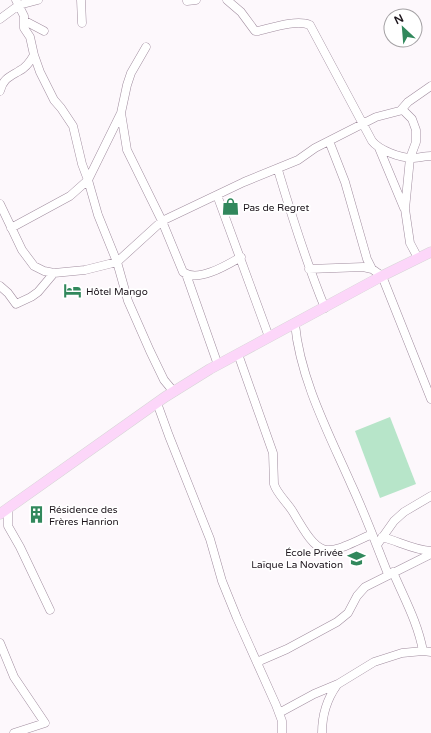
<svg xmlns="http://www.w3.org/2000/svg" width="431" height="733" viewBox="0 0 431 733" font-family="'Varela Round',sans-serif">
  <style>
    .green { fill: #b7e5c9 }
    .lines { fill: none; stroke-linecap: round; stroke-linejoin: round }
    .minor-casing { stroke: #a18d9f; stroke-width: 9 }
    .major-casing { stroke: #d6d5d6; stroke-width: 11 }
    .minor { stroke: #fff; stroke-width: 8 }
    .major { stroke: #fcd6f9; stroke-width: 10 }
    .labels { text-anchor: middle; stroke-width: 3.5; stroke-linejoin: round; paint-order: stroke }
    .poi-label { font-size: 10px; fill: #1c141b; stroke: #fff; text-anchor: start }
  </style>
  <rect width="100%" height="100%" fill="#fdf8fc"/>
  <!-- green -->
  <path class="green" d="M 390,417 L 416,484 L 380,498 L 355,431 Z"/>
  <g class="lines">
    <defs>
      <path id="minor" d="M 16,0 L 24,16 L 24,28 L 30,37 L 34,55 L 40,72 L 54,100 L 61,108 L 73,126 L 82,164 L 88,180 L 98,215 L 117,262 L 128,301 L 150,351 L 164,380 L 174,392
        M 81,0 L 82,23
        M 227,0 L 241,12 L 255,31 L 258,31 C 271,28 297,19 310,25 L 372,141 C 379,150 400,158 412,158 C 418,158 425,156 431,156
        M 187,1 L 196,0
        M 0,19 L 19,5 L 38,0
        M 25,21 L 44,31
        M 146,47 L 131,73 L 127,85 L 121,113 L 127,150 L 162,221 L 183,272 C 198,283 227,265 241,257
        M 0,91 C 3,79 9,77 19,71 C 26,68 30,62 34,55
        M 401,110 L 408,102 L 431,86
        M 329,141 L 345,182 L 367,259 L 372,269
        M 379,148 L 404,208
        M 278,170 C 292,217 306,262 325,308
        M 217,195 L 269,337
        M 0,204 L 22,250 L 34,266 L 44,271 L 54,273 L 85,270 L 117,262 L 162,221 L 244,182 L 298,160 L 315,148 L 376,117 L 403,110 L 412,119 L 416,130 L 416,142 L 410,158 L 405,209 L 410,243 L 418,258
        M 11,228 L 70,196 L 88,180 L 121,113
        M 309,269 L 363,267 L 372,269 L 382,276 L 431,399
        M 186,274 L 218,365
        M 0,286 L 8,293 L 16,304 L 31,297 L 38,292 L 54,273
        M 295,324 C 300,379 329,434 351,484 C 365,514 376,544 388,574
        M 238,354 L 273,453 L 274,484 C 277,494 287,502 293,512 C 321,560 323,557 372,534
        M 157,403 L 169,436 L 210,539 L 222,581 L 237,618 L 276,705 L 282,721 L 282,733
        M 8,509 L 8,526 L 20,547 L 50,610
        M 382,537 C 398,541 414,550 431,551
        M 377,545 L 394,521 L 404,512 L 431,496
        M 393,572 C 404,598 418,623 423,651
        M 0,643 L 14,677 L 45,723 L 14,733
        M 257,662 L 287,649 L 337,622 L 348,613 L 357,596 L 365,587 L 431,554
        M 279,713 L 314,694 L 338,684 L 374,662 L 402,653 L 423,651 L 431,652
        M 322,733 C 322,716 327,699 337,685"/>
      <path id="major" d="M 0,514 L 165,397 L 210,369 L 382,276 L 431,252"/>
    </defs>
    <!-- minor casing -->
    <use href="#minor" class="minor-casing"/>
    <!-- major casing -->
    <use href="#major" class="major-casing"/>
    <!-- minor -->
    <use href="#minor" class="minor"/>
    <!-- major -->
    <use href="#major" class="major"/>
  </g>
  <!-- icons -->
  <defs>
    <symbol id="shop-bare" viewBox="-9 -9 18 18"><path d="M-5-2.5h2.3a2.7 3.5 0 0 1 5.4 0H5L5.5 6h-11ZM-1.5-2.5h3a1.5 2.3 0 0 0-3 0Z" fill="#31885c" stroke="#fff" stroke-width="2.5" paint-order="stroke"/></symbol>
    <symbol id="hotel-bare" viewBox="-9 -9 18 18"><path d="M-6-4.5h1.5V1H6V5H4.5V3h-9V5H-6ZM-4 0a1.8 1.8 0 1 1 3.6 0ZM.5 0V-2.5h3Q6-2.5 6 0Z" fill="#31885c" stroke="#fff" stroke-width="2.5" paint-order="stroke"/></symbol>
    <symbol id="building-bare" viewBox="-9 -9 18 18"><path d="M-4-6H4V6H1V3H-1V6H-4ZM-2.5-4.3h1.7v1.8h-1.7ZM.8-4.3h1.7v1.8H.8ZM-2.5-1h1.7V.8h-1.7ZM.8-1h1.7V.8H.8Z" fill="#31885c" stroke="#fff" stroke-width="2.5" paint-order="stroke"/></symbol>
    <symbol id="school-bare" viewBox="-9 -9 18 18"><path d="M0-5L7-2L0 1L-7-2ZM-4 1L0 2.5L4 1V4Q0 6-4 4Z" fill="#31885c" stroke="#fff" stroke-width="2.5" paint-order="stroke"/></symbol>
  </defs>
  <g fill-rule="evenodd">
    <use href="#shop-bare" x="218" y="194" width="25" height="25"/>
    <use href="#hotel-bare" x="60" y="278" width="25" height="25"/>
    <use href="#building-bare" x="24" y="502" width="25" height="25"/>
    <use href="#school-bare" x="344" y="546" width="25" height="25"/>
  </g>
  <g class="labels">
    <!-- poi labels -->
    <g class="poi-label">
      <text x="243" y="211">Pas de Regret</text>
      <text x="86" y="295">Hôtel Mango</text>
      <text x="49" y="513">Résidence des<tspan x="49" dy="12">Frères Hanrion</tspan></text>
      <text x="343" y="556" text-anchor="end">École Privée<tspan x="343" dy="12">Laïque La Novation</tspan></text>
    </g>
  </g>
  <!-- north arrow -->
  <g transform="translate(403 28) rotate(334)"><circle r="19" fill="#ffffff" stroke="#a4a1a4"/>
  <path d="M0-3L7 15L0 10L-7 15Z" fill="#31885c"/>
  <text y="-6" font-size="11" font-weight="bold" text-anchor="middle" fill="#1c141b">N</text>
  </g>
</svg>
